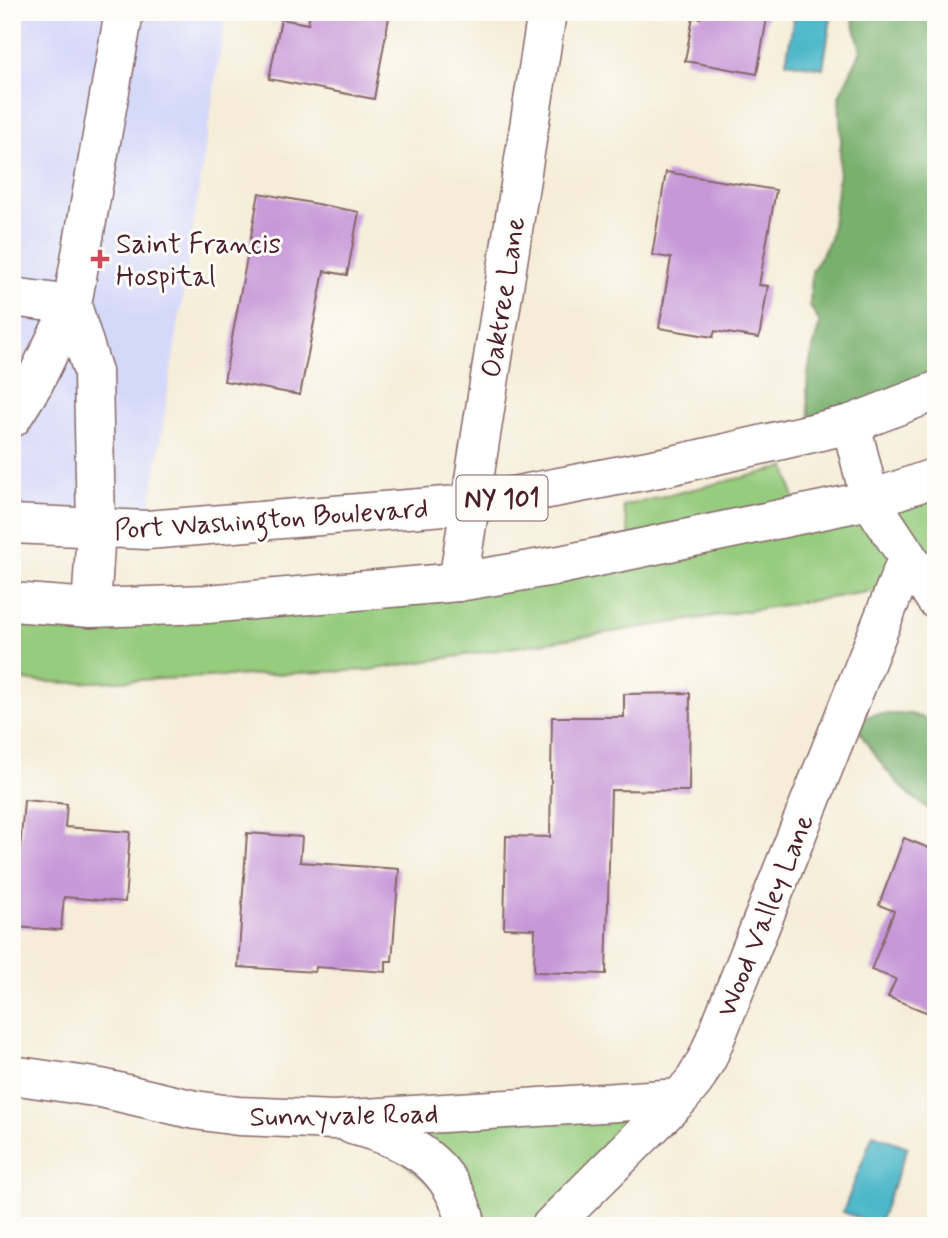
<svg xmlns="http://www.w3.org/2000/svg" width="948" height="1238" viewBox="0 0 948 1238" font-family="Mynerve,sans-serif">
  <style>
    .built { fill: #d4d8f9 }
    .green { fill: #96cc7e; stroke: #707654; stroke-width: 2 }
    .forest { fill: #78b06d; stroke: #61684c; stroke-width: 2 }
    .water { fill: #4cb7c9; stroke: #4b6b7a; stroke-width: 2 }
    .building { fill: #c798d8 }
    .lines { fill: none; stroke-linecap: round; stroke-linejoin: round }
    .minor-casing { stroke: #866768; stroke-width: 41 }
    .major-casing { stroke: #866768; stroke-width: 41 }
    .minor { stroke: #fff; stroke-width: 38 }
    .major { stroke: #fff; stroke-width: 38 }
    .poi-dot { fill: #d1495b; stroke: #fdfcf7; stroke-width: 2.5 }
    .labels { text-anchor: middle; stroke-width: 6; stroke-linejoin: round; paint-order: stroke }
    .shield { fill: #fdfcf7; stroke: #806168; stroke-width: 2 }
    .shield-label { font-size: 26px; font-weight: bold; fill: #4a1f2b }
    .poi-label { font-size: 28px; fill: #4a1f2b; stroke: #fdfcf7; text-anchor: start }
    .street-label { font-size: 28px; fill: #4a1f2b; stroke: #fdfcf7 }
  </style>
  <rect width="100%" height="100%" fill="#fdfcf7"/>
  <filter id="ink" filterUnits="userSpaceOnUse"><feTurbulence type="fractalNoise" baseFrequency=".0143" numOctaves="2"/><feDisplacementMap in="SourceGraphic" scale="14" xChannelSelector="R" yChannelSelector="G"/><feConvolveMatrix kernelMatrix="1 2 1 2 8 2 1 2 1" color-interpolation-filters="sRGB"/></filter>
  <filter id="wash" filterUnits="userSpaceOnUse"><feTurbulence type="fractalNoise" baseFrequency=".00686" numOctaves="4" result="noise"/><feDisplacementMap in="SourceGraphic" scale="28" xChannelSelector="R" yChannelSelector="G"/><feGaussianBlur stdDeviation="1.57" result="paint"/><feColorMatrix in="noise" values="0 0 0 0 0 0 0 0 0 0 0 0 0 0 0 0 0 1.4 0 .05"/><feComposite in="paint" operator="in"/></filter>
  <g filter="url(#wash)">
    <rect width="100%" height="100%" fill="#f5edd8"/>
    <!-- built -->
    <path class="built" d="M 12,12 L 226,12 L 147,530 L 12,524 Z"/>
    <!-- green -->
    <path class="green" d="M 786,467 L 794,499 L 630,538 L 623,506 Z
      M 936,477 L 936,547 L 904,561 L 892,588 L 370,670 L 70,683 L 12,680 L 12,602 L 471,588 Z
      M 680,1098 L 551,1226 L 467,1226 L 464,1213 L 363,1128 Z"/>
    <!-- forest -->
    <path class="forest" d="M 851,12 L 936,12 L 936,380 L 811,422 C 802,386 810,358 820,323 L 810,306 L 812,271 L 830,240 L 838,184 L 841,139 L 839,96 L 861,51 Z
      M 876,714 L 911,714 L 936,722 L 936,813 C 899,793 874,755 852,721 Z"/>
    <!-- water -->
    <path class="water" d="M 795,12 L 832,12 L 823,68 L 786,62 Z
      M 873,1134 L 908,1147 L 878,1225 L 843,1212 Z"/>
    <g id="blocks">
      <!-- building -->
      <path class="building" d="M 310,12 L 390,12 L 374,99 L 269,79 L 281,19 L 308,24 Z
        M 701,12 L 768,12 L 757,74 L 685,61 L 693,17 L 700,18 Z
        M 666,172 L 776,190 L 759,285 L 768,286 L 759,338 L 715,331 L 713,337 L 659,328 L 671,258 L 652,255 Z
        M 259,193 L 359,212 L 347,275 L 324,271 L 300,395 L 224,381 Z
        M 690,693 L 689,791 L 611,790 L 606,974 L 534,972 L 535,929 L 504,928 L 506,836 L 550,837 L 552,717 L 624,717 L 624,694 Z
        M 24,800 L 67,804 L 65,827 L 130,832 L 125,902 L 64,897 L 61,930 L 14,927 Z
        M 247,833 L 302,837 L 300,862 L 399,869 L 392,961 L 386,961 L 386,972 L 316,967 L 315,972 L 238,967 Z
        M 904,838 L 936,851 L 936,1016 L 888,997 L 896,979 L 871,970 L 894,911 L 879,905 Z"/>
    </g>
  </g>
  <g filter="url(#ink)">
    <use href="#blocks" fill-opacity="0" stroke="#866768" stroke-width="2"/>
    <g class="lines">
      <defs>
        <path id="minor" d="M 12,297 L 72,305 L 124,12
          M 72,305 L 93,372 L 96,529 L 91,608
          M 12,418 L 34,383 L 72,305
          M 851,424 L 870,500 L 936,600
          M 458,582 L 547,12
          M 12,1075 L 101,1088 L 195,1110 L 238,1116 L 334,1120 L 680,1098
          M 352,1125 C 412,1141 452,1163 467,1226
          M 551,1226 L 680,1098 L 695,1080 L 708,1057 L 907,559"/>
        <path id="major" d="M 12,524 L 147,530 L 470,504 L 669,466 L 851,424 L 936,391
          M 12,602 L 91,608 L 207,604 L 458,582 L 560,565 L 870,500 L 936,477"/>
      </defs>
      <!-- minor casing -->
      <use href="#minor" class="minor-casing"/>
      <!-- major casing -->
      <use href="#major" class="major-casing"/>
      <!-- minor -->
      <use href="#minor" class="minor"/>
      <!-- major -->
      <use href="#major" class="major"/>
    </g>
  </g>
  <!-- markers -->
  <path class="poi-dot" d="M96.5 248.5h7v7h7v7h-7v7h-7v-7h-7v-7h7z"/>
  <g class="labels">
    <!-- shield labels -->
    <rect class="shield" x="456.5" y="475.5" width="91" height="45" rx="5"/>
    <g class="shield-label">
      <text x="502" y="507">NY 101</text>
    </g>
    <!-- poi labels -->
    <g class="poi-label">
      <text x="116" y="253">Saint Francis<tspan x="116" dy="32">Hospital</tspan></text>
    </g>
    <!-- street labels -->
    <g class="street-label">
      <text transform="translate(502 297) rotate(-81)" y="10">Oaktree Lane</text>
      <text transform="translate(271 518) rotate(-4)" y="10">Port Washington Boulevard</text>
      <text transform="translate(764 915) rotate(-68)" y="10">Wood Valley Lane</text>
      <text transform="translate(344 1114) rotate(-1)" y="10">Sunnyvale Road</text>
    </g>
  </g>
  <!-- margin -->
  <rect width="948" height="1238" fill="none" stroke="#fdfcf7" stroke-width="42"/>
</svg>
